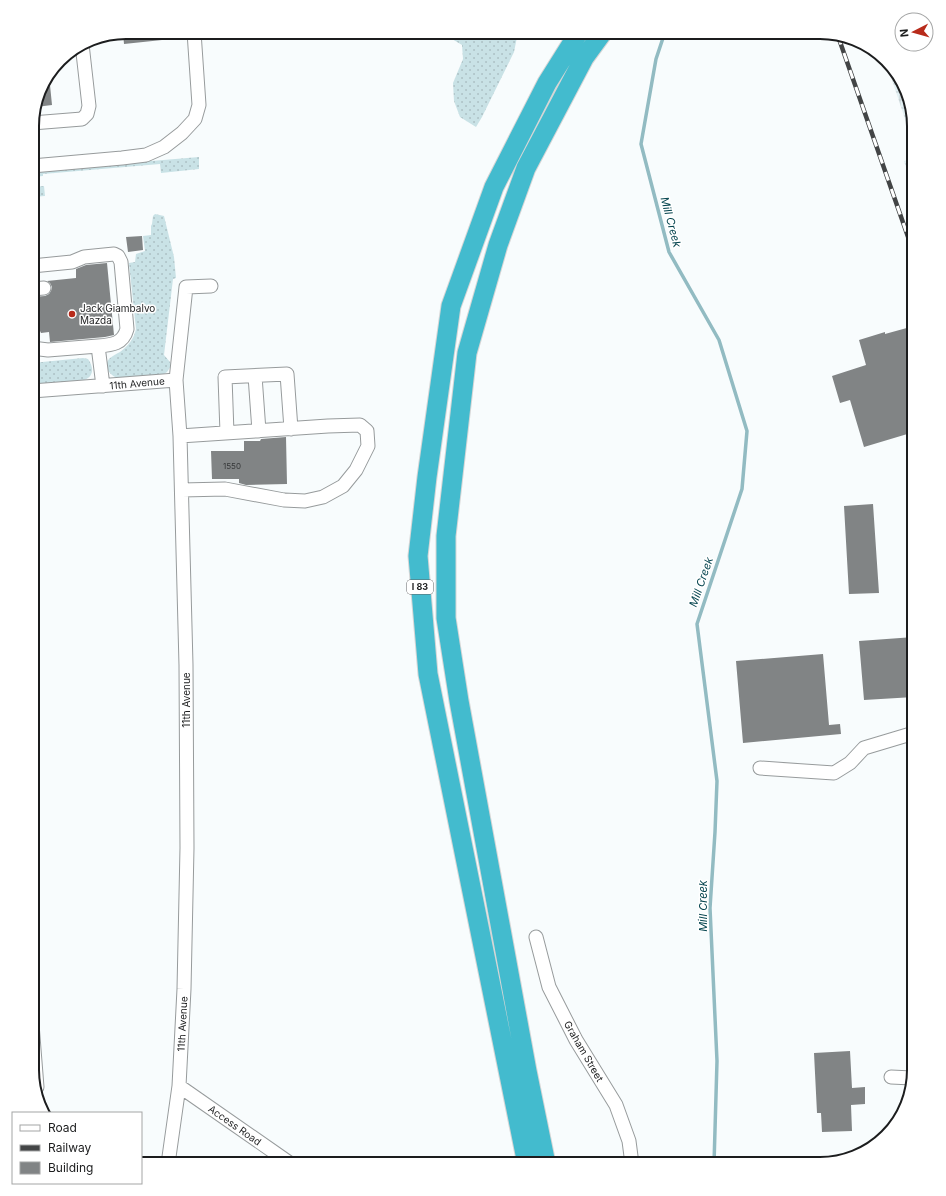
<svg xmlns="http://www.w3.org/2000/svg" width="946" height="1196" viewBox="0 0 946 1196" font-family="Inter,sans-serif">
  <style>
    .industrial { fill: url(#industrial-grid) }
    .grass { fill: url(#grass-dots) }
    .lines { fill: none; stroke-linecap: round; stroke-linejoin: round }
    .stream { stroke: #92bbc2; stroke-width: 3.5 }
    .building { fill: #818485 }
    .minor-casing { stroke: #979b9c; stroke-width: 15 }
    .highway-casing { stroke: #d6d6d6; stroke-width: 21 }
    .minor { stroke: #fff; stroke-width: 13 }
    .highway { stroke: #43bbce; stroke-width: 19 }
    .rail-casing { stroke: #434546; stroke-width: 4.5 }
    .rail { stroke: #fff; stroke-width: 3; stroke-dasharray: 9; stroke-linecap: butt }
    .poi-dot { fill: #b82b1b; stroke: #fff; stroke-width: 1.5 }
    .labels { text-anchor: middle; stroke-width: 3; stroke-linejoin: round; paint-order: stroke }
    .number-label { font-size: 8px; fill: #353738 }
    .shield { fill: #fff; stroke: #606162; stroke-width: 1 }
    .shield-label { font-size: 9px; font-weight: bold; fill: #1c1d1e }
    .poi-label { font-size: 10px; fill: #1c1d1e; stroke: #fff; text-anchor: start }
    .street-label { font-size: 10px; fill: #1c1d1e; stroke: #fff }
    .water-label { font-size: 11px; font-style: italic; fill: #04444e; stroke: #fff }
    .rim { fill: none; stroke: #1c1d1e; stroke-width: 2 }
  </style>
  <defs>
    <pattern id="industrial-grid" width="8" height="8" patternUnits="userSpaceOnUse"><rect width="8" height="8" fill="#e3f0f3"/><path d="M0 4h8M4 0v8" fill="none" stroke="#c2cdd0"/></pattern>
    <pattern id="grass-dots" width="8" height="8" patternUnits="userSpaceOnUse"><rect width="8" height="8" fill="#c9e2e6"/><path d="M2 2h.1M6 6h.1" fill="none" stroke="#acc1c5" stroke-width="1.8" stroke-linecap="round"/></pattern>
  </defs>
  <rect width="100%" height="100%" fill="#f8fcfd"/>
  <!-- industrial -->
  <path class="industrial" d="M 886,62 L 898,74 L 914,126 L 914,146 Z
    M 914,157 L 914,192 L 904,161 Z"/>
  <!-- grass -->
  <path class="grass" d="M 444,32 L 518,32 L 514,52 L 482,117 L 476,127 L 460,117 L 454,101 L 453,83 L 463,59 L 462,45 L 447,36 Z
    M 199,157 L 199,169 L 161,173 L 160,164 L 43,174 L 43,176 L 32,177 L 32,171 Z
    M 44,186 L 45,196 L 32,197 L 32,187 Z
    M 155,214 L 164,216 L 174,257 L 176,278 L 173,279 L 164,355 L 170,362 L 171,366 L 167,372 L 164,374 L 118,378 C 110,376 103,366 109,359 C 112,356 116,354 120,352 C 128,346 134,339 136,329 L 129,263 L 135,262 L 136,254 L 145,251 L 143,236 L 151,235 L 151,226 L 152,224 L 153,216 Z
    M 83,358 L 88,359 C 94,367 94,377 84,380 L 32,385 L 32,363 Z"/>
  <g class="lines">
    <!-- stream -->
    <path class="stream" d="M 665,32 L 656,59 L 641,144 L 669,252 L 719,340 L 747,431 L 742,489 L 697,624 L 717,781 L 715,832 L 710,908 L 717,1061 L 714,1164"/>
  </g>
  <!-- building -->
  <path class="building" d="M 131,32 L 161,32 L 162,40 L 124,44 L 123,33 Z
    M 49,75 L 52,105 L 36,107 L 42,84 Z
    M 142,236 L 143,250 L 128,252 L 126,237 Z
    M 107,263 L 114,335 L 105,337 L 50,342 L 49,332 L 41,333 L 40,331 L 32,331 L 32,297 L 45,296 L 49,294 L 51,291 L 52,287 L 50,283 L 47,281 L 76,278 L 76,269 L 86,265 Z
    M 914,326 L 914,432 L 864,447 L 850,400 L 840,403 L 832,376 L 866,365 L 859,340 L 885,332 L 885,334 Z
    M 286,437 L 287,484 L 246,485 L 239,483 L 239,479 L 212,479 L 211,451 L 244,451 L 244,441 L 260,441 L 261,439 Z
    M 873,504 L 879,593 L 849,594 L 844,506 Z
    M 914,637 L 914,697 L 864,700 L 859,641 Z
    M 823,654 L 829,725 L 840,724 L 841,734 L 743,743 L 736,661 Z
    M 850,1051 L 852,1088 L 865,1087 L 865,1104 L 851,1105 L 852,1131 L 822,1132 L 821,1113 L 817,1113 L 814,1053 Z"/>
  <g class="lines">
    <defs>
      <path id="minor" d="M 32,123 L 82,119 L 87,114 L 89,106 L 82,44
        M 32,166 L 122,158 L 146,155 L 164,147 L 182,133 L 195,119 L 199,105 L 194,32
        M 32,266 L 72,262 L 84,257 L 114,254 L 118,256 L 121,262 L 127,329 C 123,344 112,345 98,346
        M 32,289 L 44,288
        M 32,348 L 48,350 L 98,346 L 103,386
        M 255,376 L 259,431
        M 176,380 L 186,287 L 211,286
        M 32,391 L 176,380 L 180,436 L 186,665 L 187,848 L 184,989 L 179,1086 L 168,1164
        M 227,433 L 225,377 L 287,374 L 291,429
        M 180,436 L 328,426 L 360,425 L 367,431 L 368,446 L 356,470 L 343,486 L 323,497 L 305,501 L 284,500 L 225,489 L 182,490
        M 760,768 L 834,773 L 850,763 L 864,748 L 914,733
        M 536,937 L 549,987 L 576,1040 L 616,1105 L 629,1141 L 632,1164
        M 32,1024 L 37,1087
        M 891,1077 L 912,1078
        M 179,1086 L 291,1164"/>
      <path id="highway" d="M 527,1164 L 428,674 L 418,556 L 427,477 L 451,306 L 494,187 L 547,83 L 579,32
        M 546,1164 L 527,1071 L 459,701 L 446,618 L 446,536 L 467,353 L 498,245 L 526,168 L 584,58 L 603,32"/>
    </defs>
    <!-- minor casing -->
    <use href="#minor" class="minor-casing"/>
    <!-- highway casing -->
    <use href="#highway" class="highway-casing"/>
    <!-- minor -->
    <use href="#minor" class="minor"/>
    <!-- highway -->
    <use href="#highway" class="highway"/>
    <defs>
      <path id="rail" d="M 838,36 L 914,254"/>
    </defs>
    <!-- rail casing -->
    <use href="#rail" class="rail-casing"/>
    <!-- rail -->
    <use href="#rail" class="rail"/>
  </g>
  <!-- markers -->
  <circle class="poi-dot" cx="72" cy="314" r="4"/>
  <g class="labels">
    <!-- number labels -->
    <g class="number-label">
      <text x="232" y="469">1550</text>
    </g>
    <!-- shield labels -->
    <rect class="shield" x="407" y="580" width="26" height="14" rx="3"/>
    <g class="shield-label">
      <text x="420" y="590">I 83</text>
    </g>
    <!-- poi labels -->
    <g class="poi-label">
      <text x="80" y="312">Jack Giambalvo<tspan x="80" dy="12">Mazda</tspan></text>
    </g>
    <!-- street labels -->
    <g class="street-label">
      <text transform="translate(137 383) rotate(-5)" y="4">11th Avenue</text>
      <text transform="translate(186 700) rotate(-90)" y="4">11th Avenue</text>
      <text transform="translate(182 1024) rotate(-87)" y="4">11th Avenue</text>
      <text transform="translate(584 1051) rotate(60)" y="4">Graham Street</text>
      <text transform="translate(235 1125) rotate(35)" y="4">Access Road</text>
    </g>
    <!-- water labels -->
    <g class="water-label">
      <text transform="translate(671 222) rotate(75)" y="4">Mill Creek</text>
      <text transform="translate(701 582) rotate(-71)" y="4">Mill Creek</text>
      <text transform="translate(703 906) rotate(-90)" y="4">Mill Creek</text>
    </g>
  </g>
  <!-- crop -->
  <path d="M0 0H946V1196H0ZM126 39H820A87 87 0 0 1 907 126V1070A87 87 0 0 1 820 1157H126A87 87 0 0 1 39 1070V126A87 87 0 0 1 126 39Z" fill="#fff" fill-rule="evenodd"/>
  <path class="rim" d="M126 39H820A87 87 0 0 1 907 126V1070A87 87 0 0 1 820 1157H126A87 87 0 0 1 39 1070V126A87 87 0 0 1 126 39Z"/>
  <!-- legend -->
  <rect x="12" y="1112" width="130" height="72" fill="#ffffff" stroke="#a4a5a5"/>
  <rect x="20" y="1125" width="20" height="6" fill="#ffffff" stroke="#a4a5a5"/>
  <text x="48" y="1132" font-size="12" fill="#1c1d1e">Road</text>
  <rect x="20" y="1145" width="20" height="6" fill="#434546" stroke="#a4a5a5"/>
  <text x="48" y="1152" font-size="12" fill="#1c1d1e">Railway</text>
  <rect x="20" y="1162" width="20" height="12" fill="#818485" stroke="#a4a5a5"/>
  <text x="48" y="1172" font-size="12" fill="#1c1d1e">Building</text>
  <!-- north arrow -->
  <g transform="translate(914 32) rotate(264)"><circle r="19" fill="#ffffff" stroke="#a4a5a5"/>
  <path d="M0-3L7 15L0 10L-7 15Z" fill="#b82b1b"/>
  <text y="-6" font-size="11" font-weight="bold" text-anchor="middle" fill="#1c1d1e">N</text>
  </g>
</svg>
